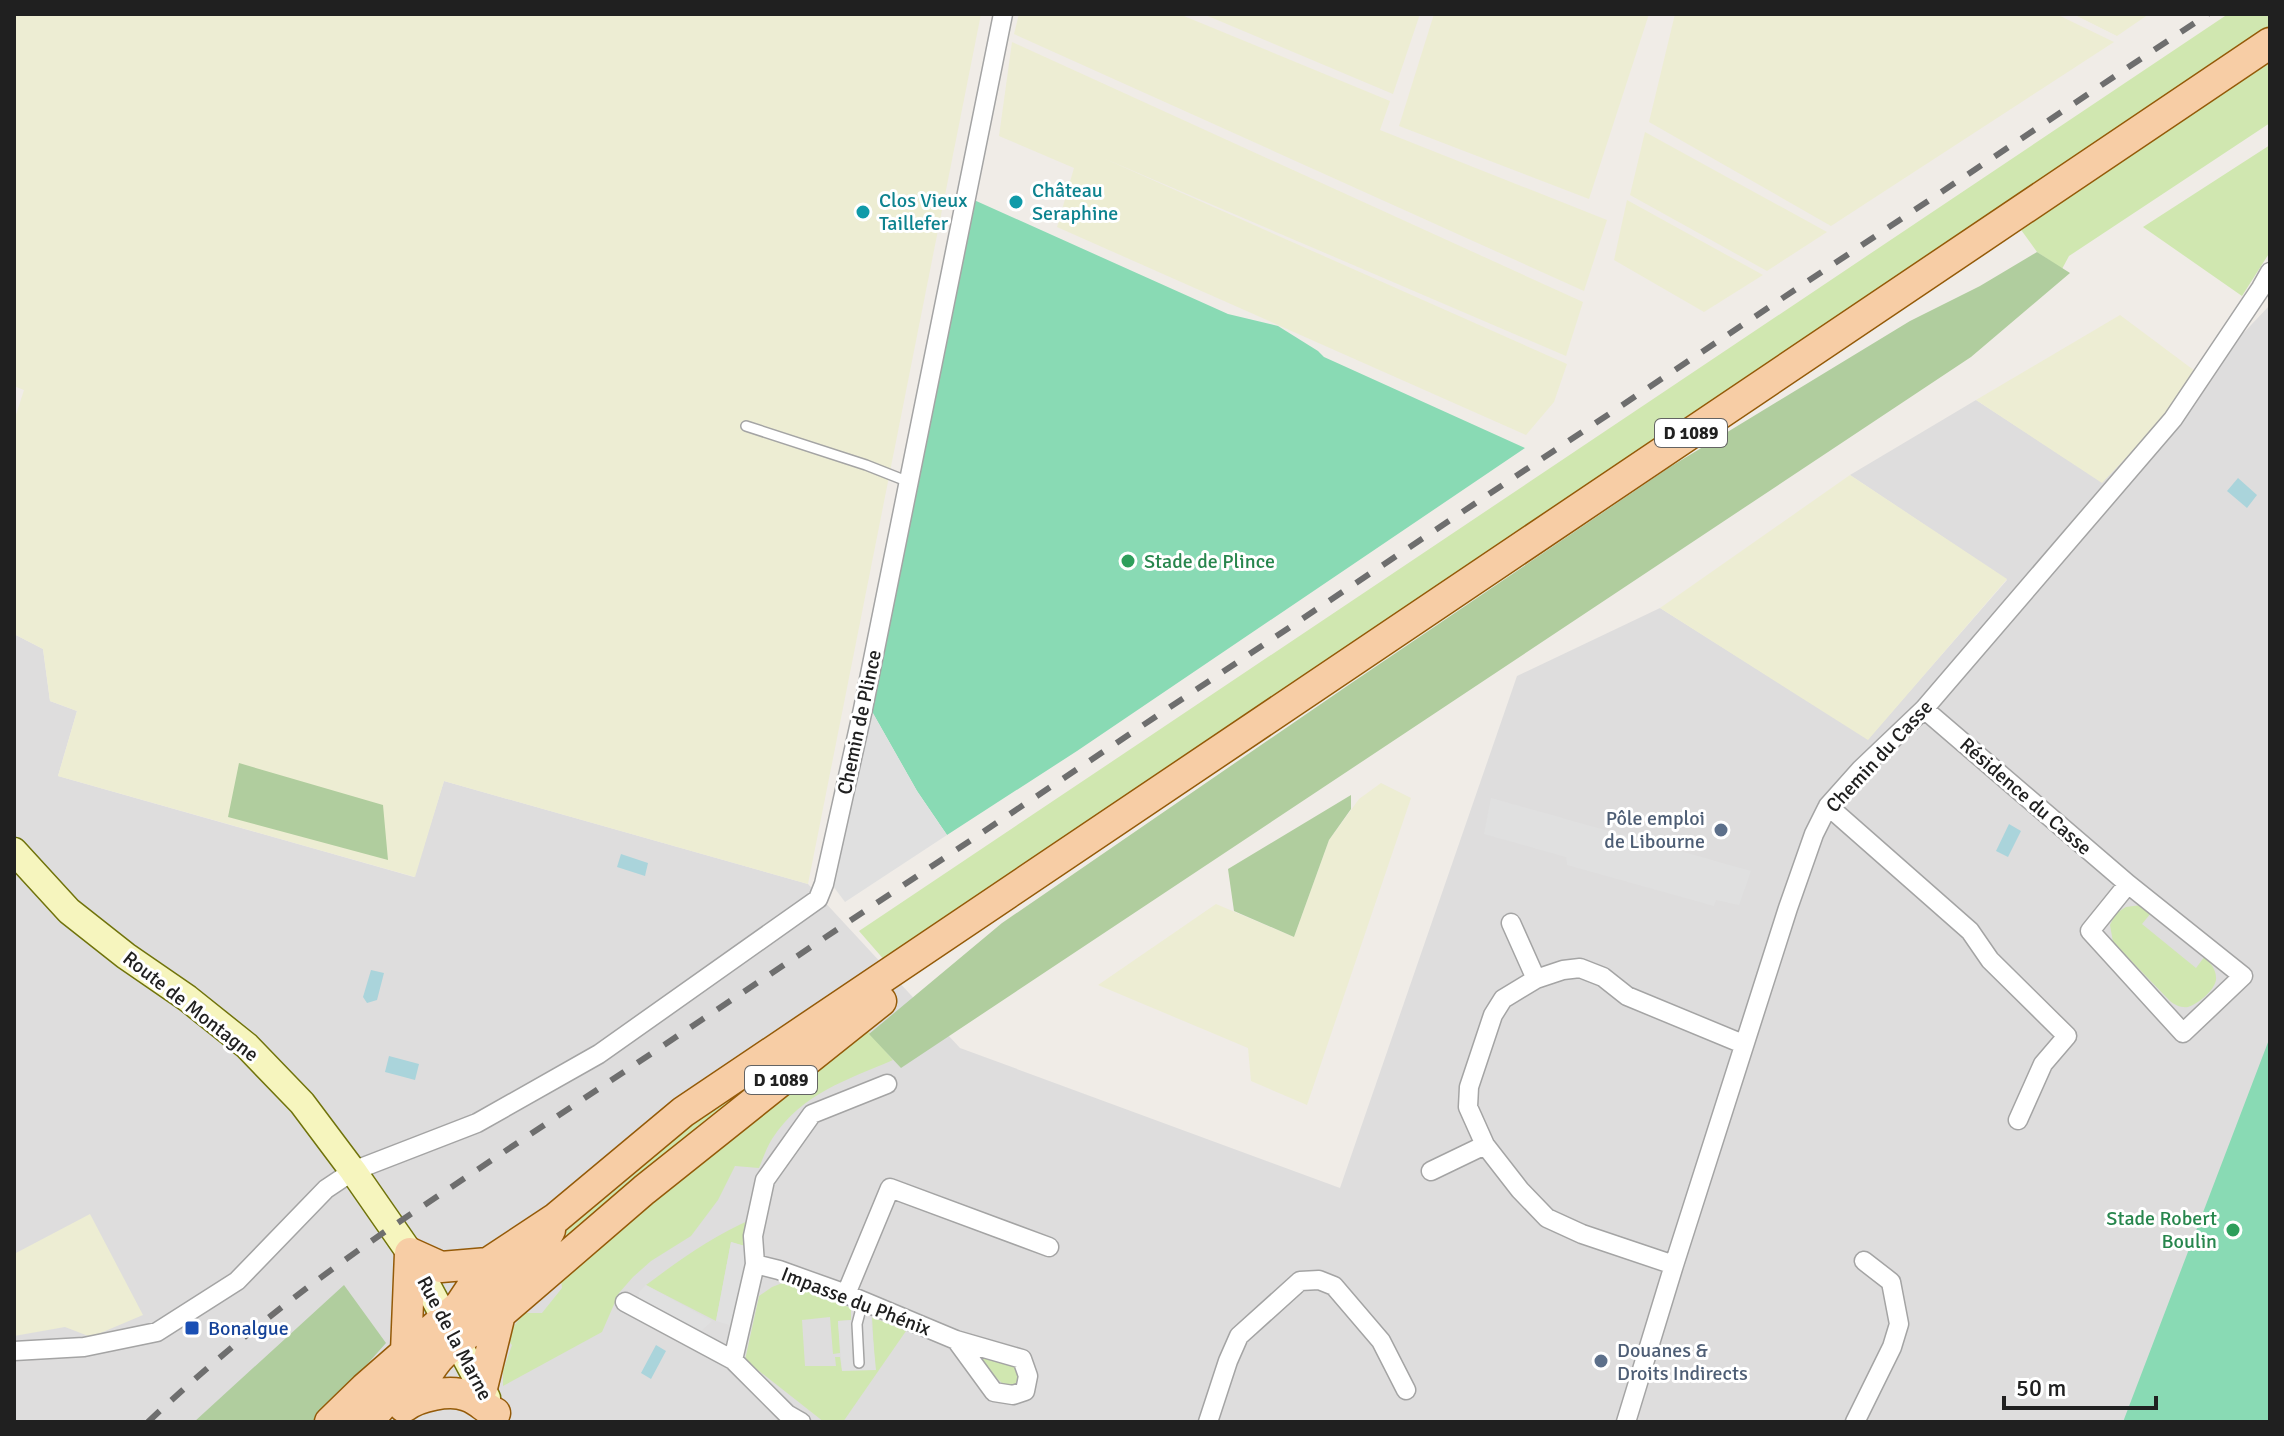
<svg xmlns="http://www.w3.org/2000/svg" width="2284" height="1436" viewBox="0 0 2284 1436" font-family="Signika,sans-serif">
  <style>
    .residential { fill: #dedddd }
    .farmland { fill: #ededd3 }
    .grass { fill: #d0e7b0 }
    .forest { fill: #b0cd9e }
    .pitch { fill: #89dab4 }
    .parking { fill: #e0e0e0 }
    .water { fill: #aad4db }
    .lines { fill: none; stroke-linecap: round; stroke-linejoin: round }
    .service-casing { stroke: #a4a4a4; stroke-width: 12 }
    .minor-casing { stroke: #a4a4a4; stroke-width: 21 }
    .secondary-casing { stroke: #70730b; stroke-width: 29 }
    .primary-casing { stroke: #945a08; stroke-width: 33 }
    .service { stroke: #fff; stroke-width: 9 }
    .minor { stroke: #fff; stroke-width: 18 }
    .secondary { stroke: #f6f5be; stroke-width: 26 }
    .primary { stroke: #f7cda5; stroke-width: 30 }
    .rail { stroke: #6e6e6e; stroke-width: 6; stroke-dasharray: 16 16; stroke-linecap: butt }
    .culture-dot { fill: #0f9aa8; stroke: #fff; stroke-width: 3 }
    .leisure-dot { fill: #2e9e5b; stroke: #fff; stroke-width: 3 }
    .service-dot { fill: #5c6f8a; stroke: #fff; stroke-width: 3 }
    .transit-dot { fill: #1a4fb4; stroke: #fff; stroke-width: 3 }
    .labels { text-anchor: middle; stroke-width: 6; stroke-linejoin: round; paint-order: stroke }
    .shield { fill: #fff; stroke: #636363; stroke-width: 2 }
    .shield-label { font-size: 18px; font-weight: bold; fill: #202020 }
    .culture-label { font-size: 20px; fill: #0d838f; stroke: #fff; text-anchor: start }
    .leisure-label { font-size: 20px; fill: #27864d; stroke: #fff; text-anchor: start }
    .street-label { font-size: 20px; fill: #202020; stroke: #fff }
    .service-label { font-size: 20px; fill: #4e5e75; stroke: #fff; text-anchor: end }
    .transit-label { font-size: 20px; fill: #164399; stroke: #fff; text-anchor: start }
  </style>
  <rect width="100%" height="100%" fill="#f0ece7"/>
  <!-- residential -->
  <path class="residential" d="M 2270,305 L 2270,1422 L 14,1422 L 14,634 L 43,649 L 50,701 L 77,711 L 58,776 L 414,877 L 444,781 L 808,884 L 960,1048 L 1340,1188 L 1517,676 L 1660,608 L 1868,739 L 2007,580 L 1850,475 L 1976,400 L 2102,482 Z"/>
  <!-- farmland -->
  <path class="farmland" d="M 14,14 L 981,14 L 808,884 L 444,781 L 415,877 L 58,776 L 77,711 L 50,701 L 43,649 L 14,634 L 16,523 L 14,521 L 14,421 L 24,390 L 14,386 Z
    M 1019,14 L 1179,14 L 1390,101 L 1380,130 L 1607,220 L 1584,291 L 1014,34 Z
    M 1203,14 L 1420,14 L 1393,94 Z
    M 1434,14 L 1649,14 L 1589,199 L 1399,126 Z
    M 1675,14 L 2056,14 L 2114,42 L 1831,226 L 1649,122 Z
    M 2073,14 L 2149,14 L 2117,36 Z
    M 1012,42 L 1583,302 L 1566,356 L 1103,158 L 1567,364 L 1554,402 L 1526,435 L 1057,227 L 1074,168 L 999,136 Z
    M 1645,132 L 1827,232 L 1767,271 L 1630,195 Z
    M 1627,200 L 1763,275 L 1704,312 L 1614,260 Z
    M 2120,315 L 2203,377 L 2102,483 L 1976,400 Z
    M 1850,475 L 2007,579 L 1868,740 L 1660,608 Z
    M 1381,783 L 1411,798 L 1307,1105 L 1251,1081 L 1248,1048 L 1098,985 L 1216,904 L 1294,937 L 1329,840 L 1359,799 Z
    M 90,1214 L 143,1315 L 91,1337 L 65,1327 L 14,1336 L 14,1254 Z"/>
  <!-- grass -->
  <path class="grass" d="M 2228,14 L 2270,14 L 2270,32 L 886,962 L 859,931 Z
    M 2270,60 L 2270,123 L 2069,256 L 2062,269 L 2037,252 L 2019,227 Z
    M 2270,145 L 2270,252 L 2242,296 L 2143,227 Z
    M 2141,905 L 2151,913 L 2142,924 L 2196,968 L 2205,956 C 2210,963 2217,970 2216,980 C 2214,991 2198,1004 2188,1007 C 2181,1008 2175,1005 2170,1001 L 2113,942 L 2110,925 L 2115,914 L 2126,907 Z
    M 857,1010 L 567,1236 L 565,1232 L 637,1172 L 681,1127 Z
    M 864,1026 L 893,1060 C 847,1080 802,1093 772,1139 C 767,1147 763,1158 759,1168 L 735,1166 L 718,1200 L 691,1236 L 651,1261 L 633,1277 L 619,1293 L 602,1332 L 503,1386 L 503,1371 L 512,1345 L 505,1338 L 524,1313 L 542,1313 L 562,1288 L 560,1272 Z
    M 752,1219 L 748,1247 L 731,1242 L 716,1321 L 646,1285 C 681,1259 711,1237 752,1219 Z
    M 785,1282 L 851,1308 L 851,1320 L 838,1321 L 840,1353 L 833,1354 L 830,1317 L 802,1320 L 805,1366 L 836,1366 L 835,1357 L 840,1357 L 842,1370 L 875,1370 L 872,1317 L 906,1331 L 843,1422 L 824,1422 L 745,1360 L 759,1296 L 772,1287 Z
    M 982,1355 L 1016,1367 L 1022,1372 L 1019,1385 L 1005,1386 L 980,1362 Z"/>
  <!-- forest -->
  <path class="forest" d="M 2037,252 L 2070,273 L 1971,357 L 901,1068 L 869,1034 L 1002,923 L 1350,684 L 1670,467 L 1910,321 L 1980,286 Z
    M 239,763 L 383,805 L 388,860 L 228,817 Z
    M 1351,795 L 1351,809 L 1329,840 L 1294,937 L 1234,911 L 1228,869 Z
    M 344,1285 L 386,1343 L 316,1422 L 194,1422 Z"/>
  <!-- pitch -->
  <path class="pitch" d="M 974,200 L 1228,314 L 1278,326 L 1318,351 L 1324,357 L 1525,448 L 1077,751 L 947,835 L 917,791 L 870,708 Z
    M 2270,1037 L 2270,1422 L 2123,1422 Z"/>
  <!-- parking -->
  <path class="parking" d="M 870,708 L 917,791 L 947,835 L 845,902 L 830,882 Z
    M 1491,798 L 1751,871 L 1739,905 L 1716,900 L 1714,906 L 1567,865 L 1566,857 L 1484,834 Z
    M 731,1242 L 748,1247 L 732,1326 L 716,1321 Z
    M 646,1285 L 712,1321 L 701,1331 L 638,1301 L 639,1292 Z
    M 871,1319 L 876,1370 L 842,1371 L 838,1321 Z"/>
  <!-- water -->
  <path class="water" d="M 2238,478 L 2257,495 L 2247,508 L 2227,491 Z
    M 2009,824 L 2021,831 L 2008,857 L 1996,851 Z
    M 621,854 L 648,863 L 645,876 L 617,867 Z
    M 371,970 L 384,973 L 377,1000 L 367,1003 L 363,997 Z
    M 389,1056 L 419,1064 L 415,1080 L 385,1072 Z
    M 656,1345 L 666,1351 L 651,1379 L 641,1373 Z"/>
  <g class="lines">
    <defs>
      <path id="service" d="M 746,426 L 866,465 L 909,482
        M 859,1363 L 857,1324 L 863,1301"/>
      <path id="minor" d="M 1924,709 L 2128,884 L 2243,976 L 2183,1033 L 2090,931 L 2128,884
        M 1828,806 L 1970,931 L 1990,960 L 2067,1036 L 2043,1064 L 2018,1120
        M 1511,923 L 1536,979 L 1563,970 L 1580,968 L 1603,977 L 1627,996 L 1743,1044
        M 1485,1145 L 1520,1190 L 1547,1218 L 1582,1234 L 1674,1265
        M 1431,1171 L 1485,1145 L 1468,1107 L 1469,1087 L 1493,1015 L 1503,999 L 1536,979
        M 755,1264 L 779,1270 L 846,1294 L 956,1340 L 1022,1359 L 1028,1376 L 1025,1391 L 1013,1395 L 994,1392 L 956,1340
        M 846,1294 L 890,1188 L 1049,1247
        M 625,1302 L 733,1360 L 787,1414 L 801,1422
        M 14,1351 L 84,1347 L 157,1332 L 237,1281 L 326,1189 L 353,1171 L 477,1123 L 599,1054 L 818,899 L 824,884 L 863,709 L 1003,14
        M 733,1360 L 755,1264 L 753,1236 L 765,1180 L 812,1114 L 887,1084
        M 1208,1422 L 1228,1361 L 1239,1336 L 1300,1281 L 1319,1280 L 1334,1286 L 1381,1341 L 1406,1390
        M 1626,1422 L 1674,1265 L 1788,908 L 1814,834 L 1828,806 L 1861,769 L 1924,709 L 2173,419 L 2261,288 L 2270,272
        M 1855,1422 L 1892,1347 L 1899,1324 L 1891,1282 L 1864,1261"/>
      <path id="secondary" d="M 14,851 L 69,911 L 126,956 L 187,998 L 247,1046 L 302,1103 L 353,1171 L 410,1253 L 487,1398"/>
      <path id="primary" d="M 469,1317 L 537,1253 L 550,1230
        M 406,1352 L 410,1253 L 441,1267 L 488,1263
        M 482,1388 L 500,1314
        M 410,1402 C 419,1388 427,1372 438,1359 C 455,1340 478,1326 500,1314 L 644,1190 L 881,1001
        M 404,1407 C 418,1396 450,1389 467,1396 C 477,1399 485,1408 495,1413
        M 330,1422 L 365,1388 L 460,1305 L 488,1263 L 556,1218 L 683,1112 L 2270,43
        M 367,1422 L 416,1367"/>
    </defs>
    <!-- service casing -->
    <use href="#service" class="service-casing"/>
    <!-- minor casing -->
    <use href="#minor" class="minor-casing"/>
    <!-- secondary casing -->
    <use href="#secondary" class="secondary-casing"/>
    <!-- primary casing -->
    <use href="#primary" class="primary-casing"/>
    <!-- service -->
    <use href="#service" class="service"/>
    <!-- minor -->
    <use href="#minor" class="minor"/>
    <!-- secondary -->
    <use href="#secondary" class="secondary"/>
    <!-- primary -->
    <use href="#primary" class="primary"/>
    <!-- rail -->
    <path class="rail" d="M 148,1422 C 227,1347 312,1281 402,1220 L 2208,14"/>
  </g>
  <!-- markers -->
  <g class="culture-dot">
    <circle cx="1016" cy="202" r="8"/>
    <circle cx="863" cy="212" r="8"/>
  </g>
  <g class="leisure-dot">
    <circle cx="1128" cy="561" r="8"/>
    <circle cx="2233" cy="1230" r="8"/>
  </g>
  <g class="service-dot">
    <circle cx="1721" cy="830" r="8"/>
    <circle cx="1601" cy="1361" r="8"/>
  </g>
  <rect class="transit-dot" x="184" y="1320" width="16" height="16" rx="4"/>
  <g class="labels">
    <!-- shield labels -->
    <g class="shield">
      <rect x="1655" y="419" width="72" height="28" rx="6"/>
      <rect x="745" y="1066" width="72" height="28" rx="6"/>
    </g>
    <g class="shield-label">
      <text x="1691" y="439">D 1089</text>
      <text x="781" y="1086">D 1089</text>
    </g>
    <!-- culture labels -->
    <g class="culture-label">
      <text x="1032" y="197">Château<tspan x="1032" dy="23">Seraphine</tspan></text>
      <text x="879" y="207">Clos Vieux<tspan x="879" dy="23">Taillefer</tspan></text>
    </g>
    <!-- leisure labels -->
    <g class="leisure-label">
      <text x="1144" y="568">Stade de Plince</text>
      <text x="2217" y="1225" text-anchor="end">Stade Robert<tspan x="2217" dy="23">Boulin</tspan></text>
    </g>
    <!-- street labels -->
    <g class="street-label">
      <text transform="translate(859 722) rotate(-78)" y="7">Chemin de Plince</text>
      <text transform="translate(1879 756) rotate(-47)" y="7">Chemin du Casse</text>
      <text transform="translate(2026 796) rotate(41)" y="7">Résidence du Casse</text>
      <text transform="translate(191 1006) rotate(38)" y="7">Route de Montagne</text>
      <text transform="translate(856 1301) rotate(21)" y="7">Impasse du Phénix</text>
      <text transform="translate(455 1338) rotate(62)" y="7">Rue de la Marne</text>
    </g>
    <!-- service labels -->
    <g class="service-label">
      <text x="1705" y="825">Pôle emploi<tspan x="1705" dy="23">de Libourne</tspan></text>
      <text x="1617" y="1357" text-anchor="start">Douanes &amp;<tspan x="1617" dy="23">Droits Indirects</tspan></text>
    </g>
    <!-- transit labels -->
    <g class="transit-label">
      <text x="208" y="1335">Bonalgue</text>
    </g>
  </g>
  <!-- border -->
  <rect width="2284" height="1436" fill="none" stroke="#202020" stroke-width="32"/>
  <!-- scale -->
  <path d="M2004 1396v12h152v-12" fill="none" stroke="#202020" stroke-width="4"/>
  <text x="2016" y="1396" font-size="24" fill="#202020" stroke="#ffffff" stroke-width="6" paint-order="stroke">50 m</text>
</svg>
